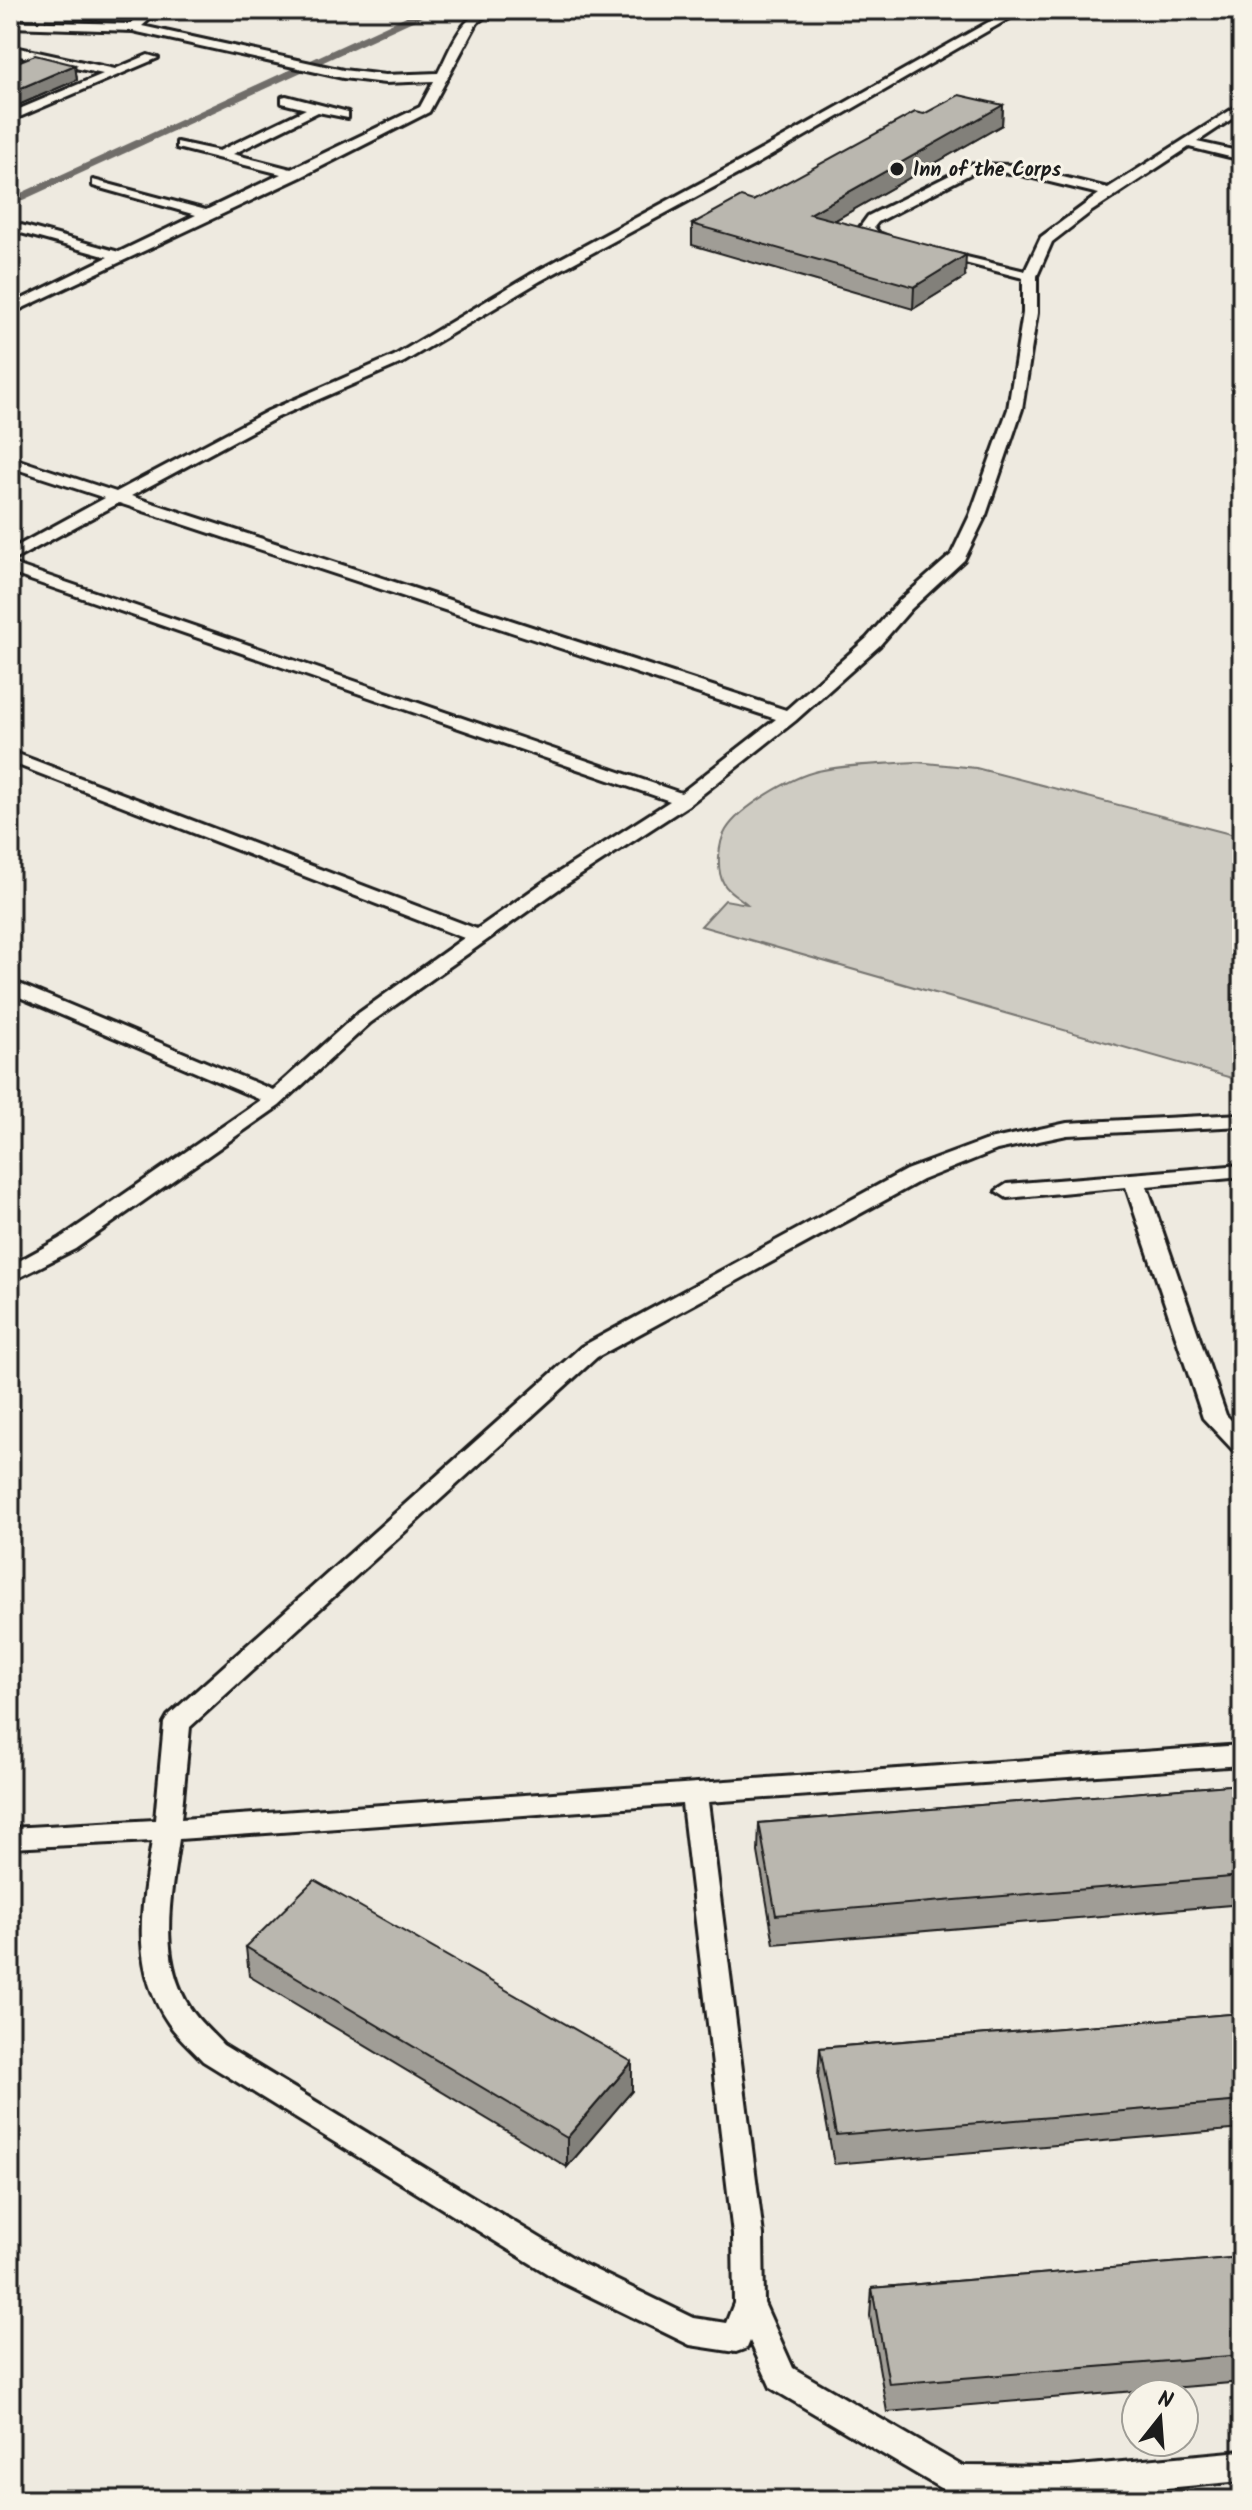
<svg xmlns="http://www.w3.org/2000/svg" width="1252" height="2510" viewBox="0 0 1252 2510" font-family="Kalam,sans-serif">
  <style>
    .green { fill: #cfccc3; stroke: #767470; stroke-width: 2 }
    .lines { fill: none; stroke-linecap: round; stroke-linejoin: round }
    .stream { stroke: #6f6d69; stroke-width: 7 }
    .lane-casing { stroke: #1c1c1c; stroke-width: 6 }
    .lane { fill: #f7f3e8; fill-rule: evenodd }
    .wall { fill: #a09d96; stroke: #1c1c1c; stroke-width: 2 }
    .shaded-wall { fill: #82807a; stroke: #1c1c1c; stroke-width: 2 }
    .building { fill: #bab7af; stroke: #1c1c1c; stroke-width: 2 }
    .poi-dot { fill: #1c1c1c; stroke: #f7f3e8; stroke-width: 3 }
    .labels { text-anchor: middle; stroke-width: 6; stroke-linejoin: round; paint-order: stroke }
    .far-poi-label { font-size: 20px; font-weight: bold; fill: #1c1c1c; stroke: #f7f3e8; text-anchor: start }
  </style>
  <rect width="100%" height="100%" fill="#eeeae0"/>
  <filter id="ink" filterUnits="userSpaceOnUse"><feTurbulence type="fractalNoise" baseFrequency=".0125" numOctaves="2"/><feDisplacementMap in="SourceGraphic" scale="16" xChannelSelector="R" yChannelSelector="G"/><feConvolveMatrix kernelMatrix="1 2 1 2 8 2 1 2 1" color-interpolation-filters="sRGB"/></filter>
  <g filter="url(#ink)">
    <!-- green -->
    <path class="green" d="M 916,762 L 976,768 L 1242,837 L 1242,1081 L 701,926 L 725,900 L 747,904 C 741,898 728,892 724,884 C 716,871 718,843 726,830 C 740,807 792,777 818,771 C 850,764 884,764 916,762 Z"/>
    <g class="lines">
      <!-- stream -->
      <path class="stream" d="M 10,202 L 428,10"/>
      <defs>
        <path id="lane" d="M 147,10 L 160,10 L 142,26 L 343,70 L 385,75 L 438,73 C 451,49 462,10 493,10 L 477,23 L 429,112 L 301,177 L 10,314 L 10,305 L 108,257 L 10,230 L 10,222 L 119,252 L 196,215 L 93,186 L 93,180 L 206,210 L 281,174 L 177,148 L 177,142 L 219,151 L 306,109 L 282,103 L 282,97 L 286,96 L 348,112 L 348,118 L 318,112 L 233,154 L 291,169 L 420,107 L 434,81 L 385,83 L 343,78 L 133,31 L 10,27 L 10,21 L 130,24 Z
          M 228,10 L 303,10 L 278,18 L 234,13 Z
          M 1010,10 L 1024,10 L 753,166 L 540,281 L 404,362 L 278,417 L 131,496 L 786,710 L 867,638 L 899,601 L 951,555 L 970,515 L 1008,409 L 1023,313 L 1023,278 L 930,254 L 937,250 L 1025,271 L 1041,237 L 1099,194 L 1013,173 L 974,172 L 878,222 L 874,227 L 879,233 L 897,240 L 897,246 L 869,239 L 860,227 L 868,216 L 972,164 L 1013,165 L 1108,188 L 1242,103 L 1242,112 L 1197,142 L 1242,152 L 1242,160 L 1189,147 L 1092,211 L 1052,242 L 1037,276 L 1037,313 L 1022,409 L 986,515 L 964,560 L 911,609 L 879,646 L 795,721 L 690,804 L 559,889 L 370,1023 L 279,1106 L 75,1249 L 10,1282 L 10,1266 L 59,1239 L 261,1100 L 10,993 L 10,980 L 273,1090 L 356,1015 L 464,938 L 10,762 L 10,751 L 477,929 L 545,881 L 670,801 L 10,573 L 10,563 L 681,793 L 776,719 L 119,503 L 10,562 L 10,550 L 105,498 L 10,467 L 10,457 L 116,492 L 268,411 L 394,356 L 530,275 L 743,160 Z
          M 10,46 L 115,69 L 148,55 L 158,58 L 10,121 L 10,113 L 103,74 L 10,54 Z
          M 1242,1114 L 1242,1126 L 1067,1135 L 997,1150 L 922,1180 L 597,1357 L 190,1727 L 181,1819 L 1242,1745 L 1242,1765 L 708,1802 L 763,2235 L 764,2303 L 793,2368 L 962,2466 L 1068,2467 L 1242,2451 L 1242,2481 L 1068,2497 L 958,2496 L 947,2492 L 771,2388 L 750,2341 L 747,2348 L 736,2352 L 690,2345 L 561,2282 L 203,2061 C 192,2049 178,2037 169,2024 C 129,1966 142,1905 152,1841 L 10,1848 L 10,1828 L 155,1820 L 164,1723 L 168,1716 L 581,1347 L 906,1170 L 984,1141 L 1067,1123 ZM 682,1804 L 733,2235 L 734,2303 L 726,2323 L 694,2318 L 583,2264 L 223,2045 C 212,2033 198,2021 190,2008 C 157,1956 171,1896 179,1839 Z
          M 1242,1165 L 1242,1177 L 1147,1186 L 1226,1415 L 1242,1431 L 1242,1453 L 1234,1451 L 1203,1418 L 1126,1187 L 1007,1198 L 996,1191 L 1007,1184 Z"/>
      </defs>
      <!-- lane casing -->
      <use href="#lane" class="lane-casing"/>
      <!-- lane -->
      <use href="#lane" class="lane"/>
    </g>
    <!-- wall -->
    <path class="wall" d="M 10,48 L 12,49 L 14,63 L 75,65 L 77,80 L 16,106 L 10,106 Z
      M 1003,105 L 1002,125 L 834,221 L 965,277 L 913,309 L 692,245 L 692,224 Z
      M 1242,1784 L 1242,1904 L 774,1944 L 758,1852 L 759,1823 Z
      M 246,1947 L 632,2062 L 632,2091 L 567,2167 L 249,1976 Z
      M 1242,2013 L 1242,2129 L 834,2164 L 818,2077 L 820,2048 Z
      M 1242,2257 L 1242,2382 L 887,2412 L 870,2316 L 872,2288 Z"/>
    <!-- shaded-wall -->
    <path class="shaded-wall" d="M 12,49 L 14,64 L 10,67 L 10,51 Z
      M 75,65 L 77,80 L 16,106 L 14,91 Z
      M 1003,105 L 1002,125 L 809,235 L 810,214 Z
      M 966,255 L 965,277 L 913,309 L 914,287 Z
      M 632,2062 L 632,2091 L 567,2167 L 567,2138 Z"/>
    <!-- building -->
    <path class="building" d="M 35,55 L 75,65 L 14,91 L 10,91 L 10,65 Z
      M 959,95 L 1003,105 L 810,214 L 966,255 L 914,287 L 692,224 L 741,197 L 753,201 L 915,112 L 924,114 Z
      M 1242,1784 L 1242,1876 L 776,1915 L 759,1823 Z
      M 314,1880 L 632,2062 L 567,2138 L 246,1947 Z
      M 1242,2013 L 1242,2101 L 836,2135 L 820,2048 Z
      M 1242,2257 L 1242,2355 L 889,2384 L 872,2288 Z"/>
  </g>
  <!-- markers -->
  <circle class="poi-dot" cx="897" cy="169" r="8"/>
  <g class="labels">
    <!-- far-poi labels -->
    <g class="far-poi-label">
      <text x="913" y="176">Inn of the Corps</text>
    </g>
  </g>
  <!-- margin -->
  <rect width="1252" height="2510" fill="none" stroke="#f7f3e8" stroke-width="40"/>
  <rect x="20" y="20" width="1212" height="2470" fill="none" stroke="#1c1c1c" stroke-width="3" filter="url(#ink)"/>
  <!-- north arrow -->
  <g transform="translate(1160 2418) rotate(17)"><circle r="38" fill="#f7f3e8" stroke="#9f9d96" stroke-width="2"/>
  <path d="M0-6L14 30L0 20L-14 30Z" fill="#1c1c1c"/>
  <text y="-12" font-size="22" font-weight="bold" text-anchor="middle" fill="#1c1c1c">N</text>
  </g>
</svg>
